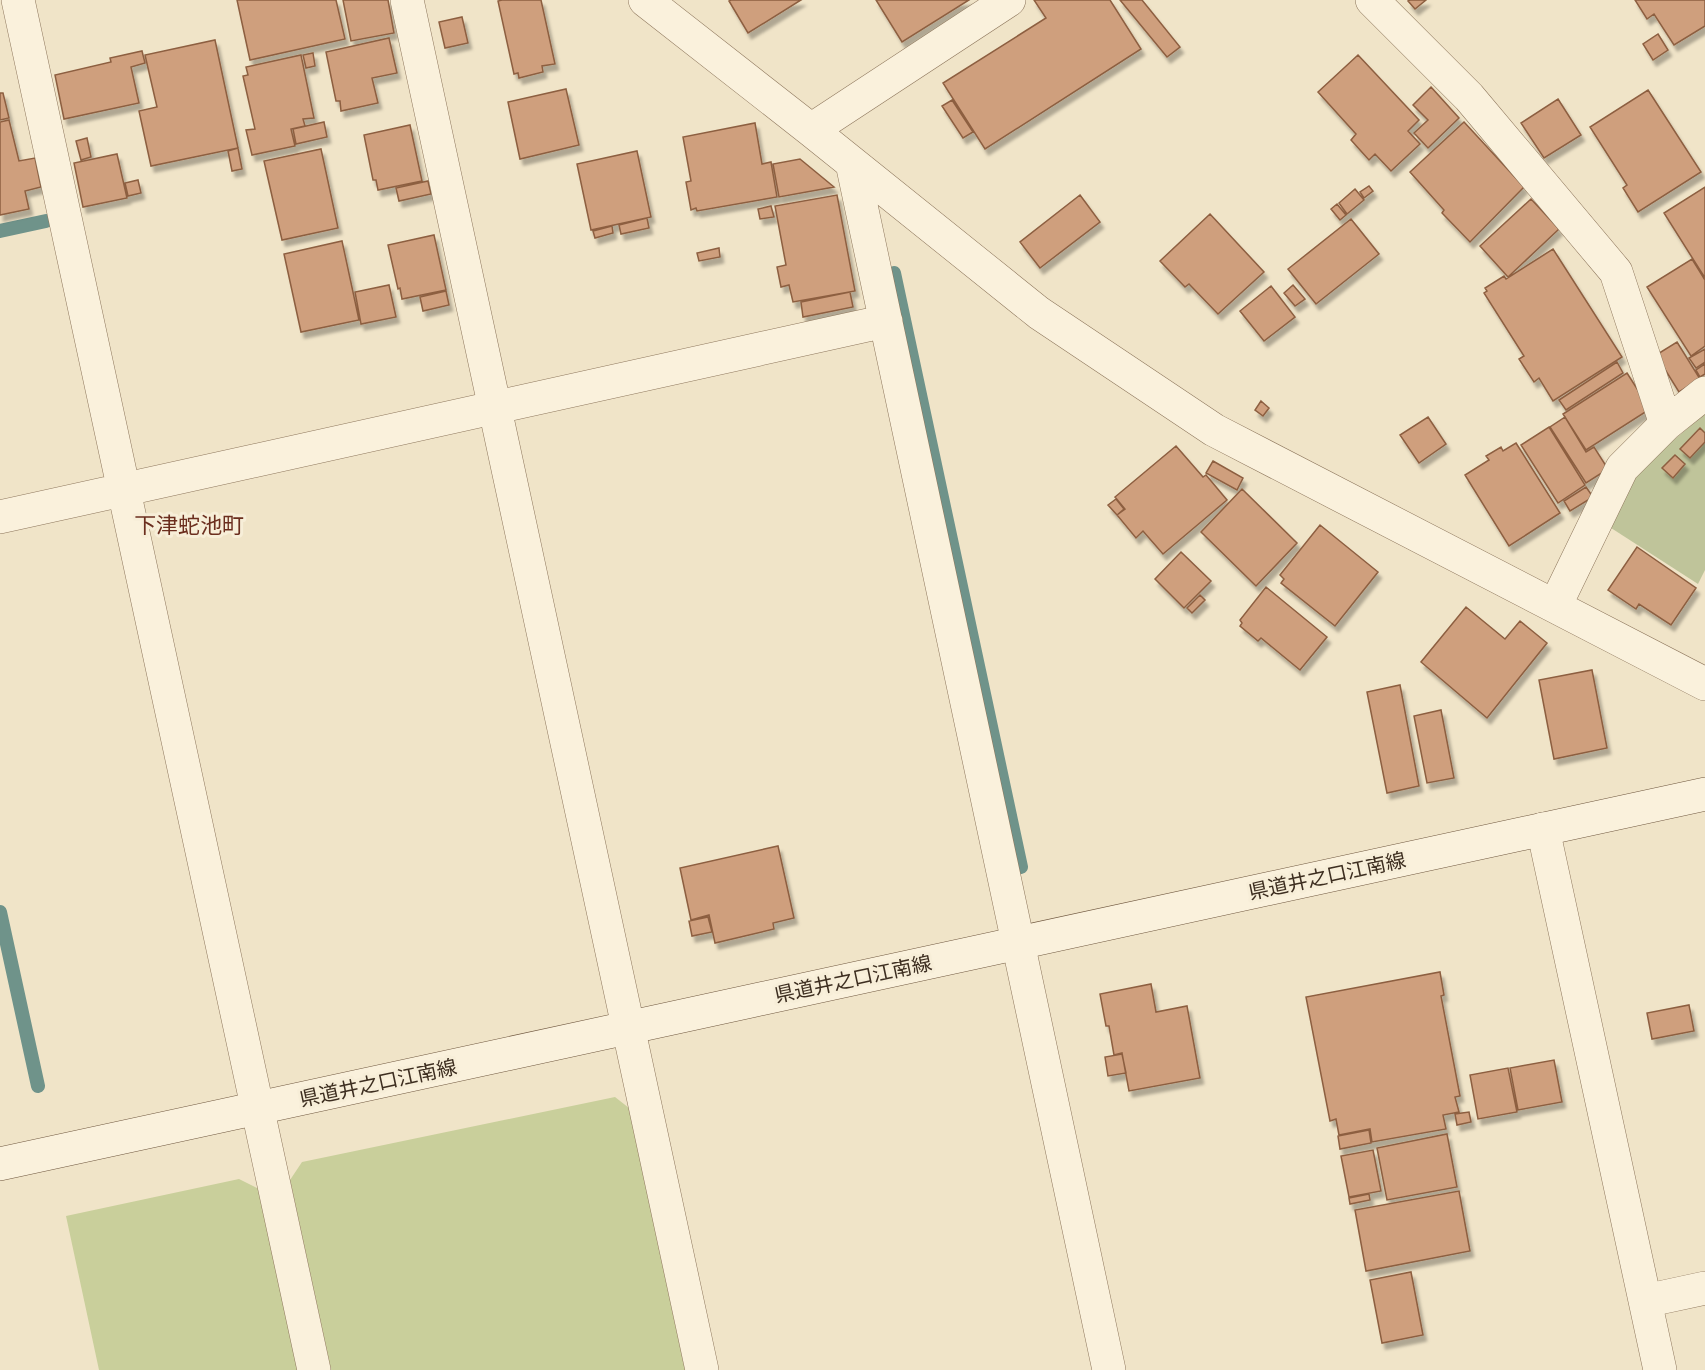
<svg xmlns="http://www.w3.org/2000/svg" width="1705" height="1370" viewBox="0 0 1705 1370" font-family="'Libre Baskerville','Noto Sans JP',serif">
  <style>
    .green { fill: #c9cf9b }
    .cemetery { fill: #bfc49a }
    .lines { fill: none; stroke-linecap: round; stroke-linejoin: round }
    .stream { stroke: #6f938a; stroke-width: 14 }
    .building { fill: #cf9f7d; stroke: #8d5f41; stroke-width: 1.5; filter: url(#shadow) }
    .street-casing { stroke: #8d765c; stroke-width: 34 }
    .secondary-casing { stroke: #6f573f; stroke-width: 34 }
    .street { stroke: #faf1dc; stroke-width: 33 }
    .secondary { stroke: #faf1dc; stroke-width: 33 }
    .labels { text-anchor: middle; stroke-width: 6; stroke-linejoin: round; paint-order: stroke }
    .street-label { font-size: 20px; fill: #3d2e20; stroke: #f7eed8 }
    .quarter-label { font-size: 22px; fill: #6b2e1e; stroke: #f7eed8 }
  </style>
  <defs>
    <filter id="shadow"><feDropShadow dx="3.5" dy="6" stdDeviation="1.5" flood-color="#0004"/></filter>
  </defs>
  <rect width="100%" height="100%" fill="#f0e4c8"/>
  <!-- green -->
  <path class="green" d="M 615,1097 L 629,1108 L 685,1370 L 331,1370 L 290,1180 L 302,1162 Z
    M 239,1179 L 259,1189 L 299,1370 L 99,1370 L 66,1216 Z"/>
  <!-- cemetery -->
  <path class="cemetery" d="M 1705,414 L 1705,570 L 1698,584 L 1608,526 L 1636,471 Z"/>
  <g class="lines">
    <!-- stream -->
    <path class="stream" d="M 0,231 L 46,221
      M 894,273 L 1021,867
      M 0,912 L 38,1086"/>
  </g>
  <!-- building -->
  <path class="building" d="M 237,0 L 336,0 L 345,39 L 250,60 Z
    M 343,0 L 388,0 L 394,33 L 351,41 Z
    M 502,0 L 541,0 L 555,64 L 542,66 L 543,72 L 519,78 L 518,73 L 514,74 L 498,1 Z
    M 731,0 L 801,0 L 748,33 L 729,1 Z
    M 876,0 L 969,0 L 902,42 Z
    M 1034,0 L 1110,0 L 1141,49 L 985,149 L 943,83 L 1046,18 Z
    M 1120,0 L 1142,0 L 1180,47 L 1167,57 Z
    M 1410,0 L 1426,0 L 1415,9 L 1408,1 Z
    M 1635,0 L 1705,0 L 1705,26 L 1674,45 L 1654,14 L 1647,19 Z
    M 462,17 L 468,43 L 445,48 L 439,22 Z
    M 1658,34 L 1668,50 L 1653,60 L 1643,44 Z
    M 389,38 L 397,73 L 372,78 L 378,103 L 341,111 L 340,101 L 336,101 L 326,52 Z
    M 215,40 L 238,148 L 151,166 L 139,111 L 157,107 L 145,55 Z
    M 142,51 L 145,63 L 131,67 L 139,103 L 64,119 L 55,75 L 111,62 L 110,58 Z
    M 313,53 L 315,66 L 306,68 L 303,55 Z
    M 301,55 L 314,118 L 303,119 L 305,126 L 291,129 L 295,146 L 252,155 L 246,130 L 255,129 L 243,76 L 248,75 L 246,67 Z
    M 1358,55 L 1419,120 L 1408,131 L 1420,144 L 1391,171 L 1375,154 L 1369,160 L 1351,140 L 1356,134 L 1318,92 Z
    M 1431,87 L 1459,118 L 1428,148 L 1414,133 L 1428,120 L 1413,105 Z
    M 566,89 L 579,145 L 520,159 L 508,102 Z
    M 1648,90 L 1701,172 L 1638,212 L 1623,188 L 1627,185 L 1590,127 Z
    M 0,93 L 3,93 L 9,118 L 0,120 Z
    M 1558,99 L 1581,135 L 1544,158 L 1521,123 Z
    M 952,100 L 973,132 L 963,138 L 942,106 Z
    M 9,120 L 19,161 L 35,158 L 41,187 L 25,191 L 29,209 L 0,215 L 0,122 Z
    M 324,122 L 327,137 L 296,144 L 293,129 Z
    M 1464,122 L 1524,187 L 1470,242 L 1442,213 L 1444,210 L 1410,172 Z
    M 755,123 L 762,164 L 771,162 L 777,197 L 697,211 L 696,208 L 691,210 L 686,182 L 691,181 L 683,137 Z
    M 410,125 L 422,181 L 378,190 L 376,180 L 373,180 L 364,135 Z
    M 87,138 L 91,157 L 81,160 L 76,141 Z
    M 238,148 L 242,169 L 232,171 L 228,151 Z
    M 321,149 L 338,228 L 282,240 L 264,161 Z
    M 637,151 L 651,217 L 591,230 L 577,164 Z
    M 117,154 L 127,198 L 83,207 L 74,163 Z
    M 800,159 L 834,187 L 779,197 L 773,164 Z
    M 138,180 L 141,193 L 128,196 L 125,183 Z
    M 428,181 L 431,194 L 399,201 L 396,188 Z
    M 1369,186 L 1373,191 L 1364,198 L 1360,192 Z
    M 1705,187 L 1705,278 L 1664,213 Z
    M 1355,189 L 1364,200 L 1347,214 L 1339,203 Z
    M 837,195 L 855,291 L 793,302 L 789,285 L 781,287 L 777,267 L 786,265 L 775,206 Z
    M 1080,195 L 1100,222 L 1040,268 L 1020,242 Z
    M 1531,199 L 1559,229 L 1508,277 L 1480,246 Z
    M 1337,204 L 1346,215 L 1340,220 L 1331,209 Z
    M 771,206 L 774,217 L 760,219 L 758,209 Z
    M 1210,214 L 1264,272 L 1218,314 L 1189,284 L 1185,287 L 1160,261 Z
    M 647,218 L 649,228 L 621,234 L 619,225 Z
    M 1351,219 L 1379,254 L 1316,304 L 1288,269 Z
    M 612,226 L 613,233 L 595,238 L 593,231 Z
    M 434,235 L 446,290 L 402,299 L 400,288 L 398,289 L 388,245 Z
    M 342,241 L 359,320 L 301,332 L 284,254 Z
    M 719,248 L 720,257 L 699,261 L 697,253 Z
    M 1553,249 L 1622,357 L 1553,401 L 1539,378 L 1534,382 L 1519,359 L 1524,356 L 1484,293 L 1487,291 L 1485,288 L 1504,276 L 1506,279 Z
    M 1692,259 L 1705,280 L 1705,346 L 1691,356 L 1647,287 Z
    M 389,285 L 396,317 L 361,324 L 355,292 Z
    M 1293,285 L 1305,299 L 1295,306 L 1284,293 Z
    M 1271,286 L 1295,317 L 1264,341 L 1240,311 Z
    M 446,291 L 449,305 L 423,311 L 420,297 Z
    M 850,292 L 853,307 L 803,317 L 801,302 Z
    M 1677,342 L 1700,379 L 1679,392 L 1656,355 Z
    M 1705,349 L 1705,362 L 1696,368 L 1689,358 Z
    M 1617,362 L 1623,373 L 1566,410 L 1559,400 Z
    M 1705,364 L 1705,374 L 1700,377 L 1696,370 Z
    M 1627,373 L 1650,409 L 1586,450 L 1563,414 Z
    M 1261,401 L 1269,408 L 1263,416 L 1255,410 Z
    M 1428,417 L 1446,444 L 1419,463 L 1400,435 Z
    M 1565,417 L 1586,452 L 1594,447 L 1608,469 L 1586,483 L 1550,427 Z
    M 1549,427 L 1585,485 L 1558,503 L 1521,445 Z
    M 1700,428 L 1705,433 L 1705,442 L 1690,458 L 1680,449 Z
    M 1516,443 L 1560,513 L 1509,546 L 1465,475 L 1489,460 L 1486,456 L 1501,447 L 1503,451 Z
    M 1176,446 L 1203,477 L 1206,475 L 1227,500 L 1163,554 L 1143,531 L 1136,538 L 1117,515 L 1125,509 L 1115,497 Z
    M 1675,455 L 1685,464 L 1673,478 L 1662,468 Z
    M 1213,461 L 1243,478 L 1237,490 L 1206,473 Z
    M 1586,487 L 1593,497 L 1570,511 L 1564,501 Z
    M 1242,489 L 1297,543 L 1256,586 L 1201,532 Z
    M 1116,499 L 1124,509 L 1117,515 L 1108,505 Z
    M 1320,525 L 1378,572 L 1335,626 L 1281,583 L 1284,579 L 1280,575 Z
    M 1637,547 L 1696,588 L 1671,625 L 1639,604 L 1636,609 L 1608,590 Z
    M 1181,552 L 1211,581 L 1184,608 L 1155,579 Z
    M 1266,587 L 1327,637 L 1300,670 L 1261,638 L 1258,641 L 1240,626 L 1242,623 L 1240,620 Z
    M 1200,595 L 1205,600 L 1192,613 L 1187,608 Z
    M 1466,607 L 1505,639 L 1520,621 L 1547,643 L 1487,718 L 1421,662 Z
    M 1592,670 L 1607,748 L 1554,759 L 1539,680 Z
    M 1400,685 L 1419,786 L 1387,793 L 1367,692 Z
    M 1441,710 L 1454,778 L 1427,783 L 1414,716 Z
    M 778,846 L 794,918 L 773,923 L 774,929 L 715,943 L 709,915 L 691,920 L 680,868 Z
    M 708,917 L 712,932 L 692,936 L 689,921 Z
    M 1440,972 L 1444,995 L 1441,996 L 1460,1096 L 1455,1097 L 1459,1112 L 1443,1115 L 1446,1129 L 1372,1142 L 1370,1129 L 1339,1135 L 1336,1119 L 1330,1121 L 1306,997 Z
    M 1151,984 L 1156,1012 L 1187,1006 L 1200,1078 L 1129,1091 L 1122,1053 L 1114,1055 L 1109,1026 L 1106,1026 L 1100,994 Z
    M 1689,1005 L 1694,1031 L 1652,1039 L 1647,1013 Z
    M 1122,1054 L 1126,1073 L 1108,1076 L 1105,1057 Z
    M 1554,1060 L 1562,1102 L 1518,1110 L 1510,1068 Z
    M 1508,1068 L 1517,1112 L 1478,1119 L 1470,1075 Z
    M 1469,1112 L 1471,1122 L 1457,1125 L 1455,1114 Z
    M 1369,1130 L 1371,1143 L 1340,1149 L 1338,1136 Z
    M 1447,1134 L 1457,1187 L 1387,1200 L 1377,1148 Z
    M 1373,1150 L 1381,1191 L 1349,1197 L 1341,1156 Z
    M 1459,1191 L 1470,1251 L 1366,1271 L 1355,1210 Z
    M 1369,1194 L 1370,1200 L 1350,1204 L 1349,1198 Z
    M 1411,1272 L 1423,1335 L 1382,1343 L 1370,1280 Z"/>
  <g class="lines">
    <defs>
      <path id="street" d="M 18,0 L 314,1370
        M 407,0 L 702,1370
        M 645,0 L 811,130 L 1039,313 L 1214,430 L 1705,684
        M 1372,0 L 1469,97 L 1616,272 L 1666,424
        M 811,130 L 1009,0
        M 852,163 L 1109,1370
        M 0,517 L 886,321
        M 1555,606 L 1622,468 L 1666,424 L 1705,393
        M 1543,829 L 1660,1370
        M 1645,1301 L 1705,1288"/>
      <path id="secondary" d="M 0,1164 L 1705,794"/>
    </defs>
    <!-- street casing -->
    <use href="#street" class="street-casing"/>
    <!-- secondary casing -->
    <use href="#secondary" class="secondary-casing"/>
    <!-- street -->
    <use href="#street" class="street"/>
    <!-- secondary -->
    <use href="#secondary" class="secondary"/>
  </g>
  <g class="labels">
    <!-- street labels -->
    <g class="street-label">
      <text transform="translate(1327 876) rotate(-12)" y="7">県道井之口江南線</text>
      <text transform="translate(853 979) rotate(-12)" y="7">県道井之口江南線</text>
      <text transform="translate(378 1083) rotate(-12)" y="7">県道井之口江南線</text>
    </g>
    <!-- quarter labels -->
    <g class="quarter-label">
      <text x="189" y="533">下津蛇池町</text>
    </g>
  </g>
</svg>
